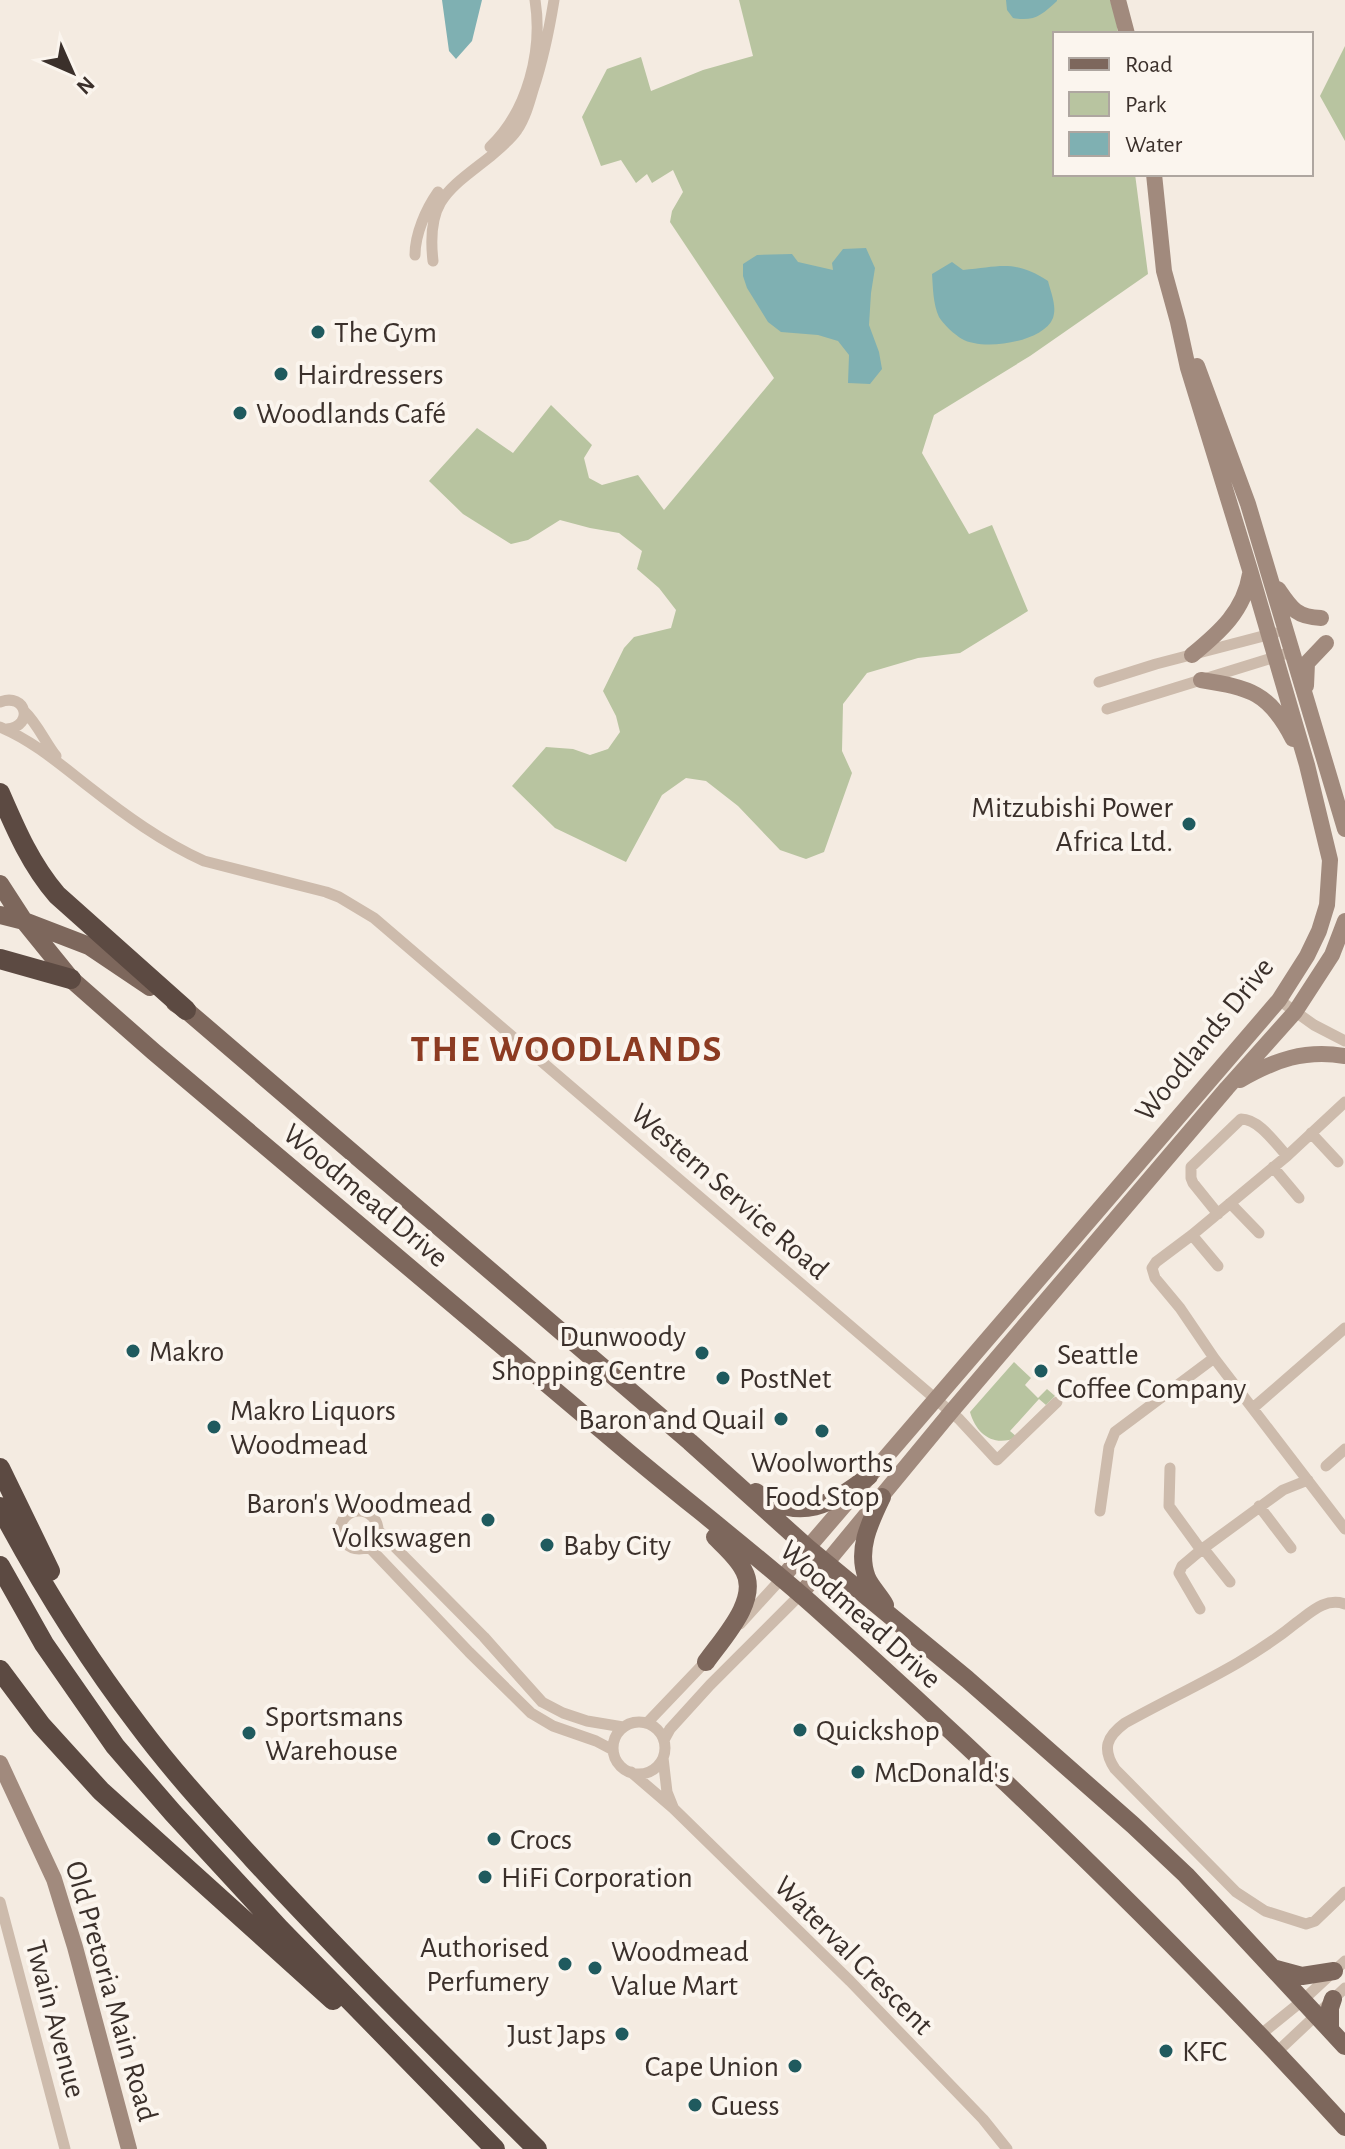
<svg xmlns="http://www.w3.org/2000/svg" width="1345" height="2149" viewBox="0 0 1345 2149" font-family="'Alegreya Sans',sans-serif">
  <style>
    .green { fill: #b8c4a0 }
    .water { fill: #7fb0b2 }
    .lines { fill: none; stroke-linecap: round; stroke-linejoin: round }
    .street { stroke: #cdbbac; stroke-width: 11 }
    .secondary { stroke: #a18a7d; stroke-width: 16 }
    .primary { stroke: #7d675c; stroke-width: 18 }
    .highway { stroke: #5c4a42; stroke-width: 20 }
    .poi-dot { fill: #1f5a5e; stroke: #fbf5ee; stroke-width: 3 }
    .labels { text-anchor: middle; stroke-width: 8; stroke-linejoin: round; paint-order: stroke }
    .poi-label { font-size: 30px; fill: #3b302b; stroke: #fbf5ee; text-anchor: start }
    .street-label { font-size: 30px; fill: #3b302b; stroke: #fbf5ee }
    .district-label { font-size: 38px; font-weight: bold; letter-spacing: 2px; fill: #8c3b22; stroke: #fbf5ee }
  </style>
  <rect width="100%" height="100%" fill="#f4ebe1"/>
  <!-- green -->
  <path class="green" d="M 739,0 L 1110,0 L 1116,18 L 1118,34 L 1055,34 L 1055,174 L 1135,174 L 1148,274 L 1030,356 L 934,415 L 922,453 L 969,534 L 992,525 L 1028,611 L 960,653 L 918,658 L 867,673 L 843,704 L 842,751 L 852,773 L 824,852 L 806,859 L 780,850 L 738,806 L 706,781 L 686,778 L 662,795 L 626,862 L 555,828 L 512,786 L 546,747 L 573,749 L 590,755 L 608,749 L 620,732 L 616,716 L 603,691 L 624,648 L 634,637 L 671,628 L 676,610 L 659,588 L 637,569 L 642,551 L 619,533 L 590,528 L 560,520 L 528,540 L 511,544 L 463,514 L 429,481 L 477,428 L 513,453 L 551,405 L 592,445 L 584,458 L 589,478 L 602,485 L 638,475 L 664,510 L 774,378 L 670,222 L 672,211 L 683,192 L 673,170 L 652,183 L 647,174 L 636,183 L 621,160 L 601,166 L 582,117 L 607,69 L 641,57 L 651,91 L 703,70 L 753,56 Z
    M 1345,46 L 1345,141 L 1320,96 Z
    M 1014,1362 L 1031,1378 L 1025,1385 L 1038,1398 L 1047,1389 L 1055,1396 L 1046,1405 L 1039,1399 L 1010,1431 L 1017,1437 C 994,1448 976,1434 970,1412 Z"/>
  <!-- water -->
  <path class="water" d="M 442,0 L 482,0 L 472,41 L 456,59 L 449,51 Z
    M 1006,0 L 1057,0 L 1057,1 C 1042,15 1034,22 1013,18 L 1007,10 Z
    M 866,248 L 875,268 L 871,293 L 869,325 L 879,352 L 882,369 L 870,384 L 848,383 L 849,355 L 838,341 L 818,335 L 781,332 L 768,322 L 747,288 L 743,276 L 743,264 L 757,255 L 792,254 L 798,262 L 833,270 L 832,263 L 843,249 Z
    M 952,262 L 963,270 C 1000,267 1014,259 1048,281 C 1051,293 1057,306 1053,318 C 1043,343 982,351 962,339 C 955,335 943,324 939,317 C 933,304 933,288 932,274 Z"/>
  <g class="lines">
    <!-- street -->
    <path class="street" d="M 490,147 C 528,111 543,50 535,0
      M 415,255 C 415,234 426,209 438,192
      M 433,261 C 426,200 448,190 491,156 C 500,148 510,140 517,130 C 525,118 529,104 533,90 C 543,60 549,31 554,0
      M 1099,682 L 1156,664 L 1275,633
      M 0,702 C 26,692 35,726 7,729
      M 1107,709 L 1291,652
      M 24,711 C 37,723 45,742 56,756
      M 0,727 C 32,740 61,765 88,786 C 125,815 162,842 204,861 L 326,892 L 339,897 L 374,918 L 959,1419 L 997,1460 L 1057,1402
      M 1279,1000 L 1314,1025 L 1345,1041
      M 1345,1102 L 1287,1156 L 1192,1235 L 1156,1262 L 1152,1268 L 1155,1278 L 1180,1308 L 1214,1358 L 1345,1529
      M 1311,1133 L 1338,1162
      M 1273,1167 L 1299,1198
      M 1230,1203 L 1259,1233
      M 1218,1214 L 1193,1183 L 1191,1178 L 1191,1167 L 1241,1119 C 1259,1119 1275,1143 1287,1156
      M 1192,1235 L 1218,1266
      M 1253,1408 L 1345,1328
      M 1326,1466 L 1345,1449
      M 1170,1468 L 1169,1506 L 1201,1550 L 1283,1490 L 1308,1480
      M 1259,1506 L 1291,1548
      M340 1530a19 19 0 1 1 38 0a19 19 0 1 1-38 0Z
      M 1100,1511 L 1109,1447 L 1115,1432 L 1214,1358
      M 379,1531 L 484,1637 L 542,1702 L 563,1713 L 587,1721 L 623,1727
      M 369,1547 L 469,1652 L 531,1713 L 553,1726 L 596,1741 L 613,1750
      M 1203,1548 L 1230,1582
      M 1345,1604 C 1326,1597 1311,1612 1296,1623 C 1245,1665 1182,1691 1125,1723 C 1106,1737 1102,1749 1115,1769 L 1236,1892 L 1265,1911 L 1306,1924 L 1315,1921 L 1345,1892
      M 1200,1609 L 1179,1573 L 1182,1566 L 1201,1550
      M 740,1624 L 781,1579
      M613 1748a26 26 0 1 1 52 0a26 26 0 1 1-52 0Z
      M 647,1723 L 710,1657
      M 664,1740 L 670,1729 L 710,1685 L 800,1595
      M 663,1758 L 667,1792 L 673,1807
      M 631,1772 L 673,1808 L 850,1981 L 983,2119 L 1007,2149
      M 0,1902 L 65,2149
      M 1260,2035 L 1302,2001 L 1345,1961
      M 1277,2052 L 1345,1988"/>
    <!-- secondary -->
    <path class="secondary" d="M 1118,0 L 1127,34
      M 1197,366 L 1248,504 L 1345,829
      M 1278,589 C 1291,608 1296,617 1321,618
      M 1192,655 C 1220,632 1244,611 1250,574
      M 1201,680 C 1250,688 1269,692 1293,739
      M 1306,686 L 1307,663 L 1326,643
      M 1240,1080 C 1275,1060 1305,1049 1345,1056
      M 781,1579 L 1279,1000 L 1307,956 L 1319,931 L 1327,905 L 1330,860 L 1307,765 L 1250,570 L 1188,368 L 1178,322 L 1164,271 L 1154,174
      M 800,1595 L 951,1412 L 1227,1088 L 1295,1012 L 1332,955 L 1345,921
      M 0,1763 L 54,1879 L 75,1947 L 129,2149"/>
    <!-- primary -->
    <path class="primary" d="M 0,884 L 24,921 L 71,979 L 154,1052 C 310,1184 467,1316 623,1448 C 686,1501 753,1552 815,1607 C 998,1771 1180,1945 1345,2127
      M 0,915 L 24,921 L 89,946 L 150,987
      M 175,1003 L 186,1010 L 690,1442 L 808,1548 L 967,1679 L 1133,1825 L 1186,1875 L 1345,2046
      M 756,1492 C 800,1524 832,1504 869,1476
      M 882,1497 C 870,1522 856,1550 867,1578 C 871,1587 880,1596 885,1605
      M 706,1662 C 722,1639 760,1600 744,1571 C 738,1558 725,1547 715,1537
      M 1276,1969 L 1302,1976 L 1334,1971
      M 1330,2029 L 1330,2008 L 1333,1999"/>
    <!-- highway -->
    <path class="highway" d="M 0,793 C 16,830 31,865 57,895 L 186,1010
      M 0,959 L 71,979
      M 0,1468 L 50,1571
      M 0,1507 C 41,1584 86,1657 139,1726 C 174,1773 214,1816 253,1859 C 345,1959 441,2053 537,2149
      M 0,1566 L 44,1644 L 115,1746 L 173,1813 L 280,1929 L 495,2149
      M 0,1670 L 41,1725 L 101,1791 L 333,2000"/>
  </g>
  <!-- markers -->
  <g class="poi-dot">
    <circle cx="318" cy="332" r="8"/>
    <circle cx="281" cy="374" r="8"/>
    <circle cx="240" cy="413" r="8"/>
    <circle cx="1189" cy="824" r="8"/>
    <circle cx="133" cy="1351" r="8"/>
    <circle cx="702" cy="1353" r="8"/>
    <circle cx="1041" cy="1371" r="8"/>
    <circle cx="723" cy="1378" r="8"/>
    <circle cx="781" cy="1419" r="8"/>
    <circle cx="214" cy="1427" r="8"/>
    <circle cx="822" cy="1431" r="8"/>
    <circle cx="488" cy="1520" r="8"/>
    <circle cx="547" cy="1545" r="8"/>
    <circle cx="800" cy="1730" r="8"/>
    <circle cx="249" cy="1733" r="8"/>
    <circle cx="858" cy="1772" r="8"/>
    <circle cx="494" cy="1839" r="8"/>
    <circle cx="485" cy="1877" r="8"/>
    <circle cx="565" cy="1964" r="8"/>
    <circle cx="595" cy="1968" r="8"/>
    <circle cx="622" cy="2034" r="8"/>
    <circle cx="1166" cy="2051" r="8"/>
    <circle cx="795" cy="2066" r="8"/>
    <circle cx="695" cy="2105" r="8"/>
  </g>
  <g class="labels">
    <!-- poi labels -->
    <g class="poi-label">
      <text x="334" y="342">The Gym</text>
      <text x="297" y="384">Hairdressers</text>
      <text x="256" y="423">Woodlands Café</text>
      <text x="1173" y="817" text-anchor="end">Mitzubishi Power<tspan x="1173" dy="34">Africa Ltd.</tspan></text>
      <text x="686" y="1346" text-anchor="end">Dunwoody<tspan x="686" dy="34">Shopping Centre</tspan></text>
      <text x="149" y="1361">Makro</text>
      <text x="1057" y="1364">Seattle<tspan x="1057" dy="34">Coffee Company</tspan></text>
      <text x="739" y="1388">PostNet</text>
      <text x="230" y="1420">Makro Liquors<tspan x="230" dy="34">Woodmead</tspan></text>
      <text x="765" y="1429" text-anchor="end">Baron and Quail</text>
      <text x="822" y="1472" text-anchor="middle">Woolworths<tspan x="822" dy="34">Food Stop</tspan></text>
      <text x="472" y="1513" text-anchor="end">Baron's Woodmead<tspan x="472" dy="34">Volkswagen</tspan></text>
      <text x="563" y="1555">Baby City</text>
      <text x="265" y="1726">Sportsmans<tspan x="265" dy="34">Warehouse</tspan></text>
      <text x="816" y="1740">Quickshop</text>
      <text x="874" y="1782">McDonald's</text>
      <text x="510" y="1849">Crocs</text>
      <text x="501" y="1887">HiFi Corporation</text>
      <text x="549" y="1957" text-anchor="end">Authorised<tspan x="549" dy="34">Perfumery</tspan></text>
      <text x="611" y="1961">Woodmead<tspan x="611" dy="34">Value Mart</tspan></text>
      <text x="606" y="2044" text-anchor="end">Just Japs</text>
      <text x="1182" y="2061">KFC</text>
      <text x="779" y="2076" text-anchor="end">Cape Union</text>
      <text x="711" y="2115">Guess</text>
    </g>
    <!-- street labels -->
    <g class="street-label">
      <text transform="translate(1204 1039) rotate(-51)" y="10">Woodlands Drive</text>
      <text transform="translate(730 1191) rotate(41)" y="10">Western Service Road</text>
      <text transform="translate(366 1195) rotate(40)" y="10">Woodmead Drive</text>
      <text transform="translate(861 1614) rotate(42)" y="10">Woodmead Drive</text>
      <text transform="translate(854 1955) rotate(45)" y="10">Waterval Crescent</text>
      <text transform="translate(112 1991) rotate(74)" y="10">Old Pretoria Main Road</text>
      <text transform="translate(56 2019) rotate(75)" y="10">Twain Avenue</text>
    </g>
    <!-- district labels -->
    <g class="district-label">
      <text x="567" y="1061">THE WOODLANDS</text>
    </g>
  </g>
  <!-- legend -->
  <rect x="1053" y="32" width="260" height="144" fill="#fbf5ee" stroke="#aea6a0" stroke-width="2"/>
  <rect x="1069" y="58" width="40" height="12" fill="#7d675c" stroke="#aea6a0" stroke-width="2"/>
  <text x="1125" y="72" font-size="24" fill="#3b302b">Road</text>
  <rect x="1069" y="92" width="40" height="24" fill="#b8c4a0" stroke="#aea6a0" stroke-width="2"/>
  <text x="1125" y="112" font-size="24" fill="#3b302b">Park</text>
  <rect x="1069" y="132" width="40" height="24" fill="#7fb0b2" stroke="#aea6a0" stroke-width="2"/>
  <text x="1125" y="152" font-size="24" fill="#3b302b">Water</text>
  <!-- north arrow -->
  <g transform="translate(72 72) rotate(135)" stroke="#fbf5ee" stroke-width="6" paint-order="stroke">
  <path d="M0-6L14 30L0 20L-14 30Z" fill="#3b302b"/>
  <text y="-12" font-size="22" font-weight="bold" text-anchor="middle" fill="#3b302b">N</text>
  </g>
</svg>
